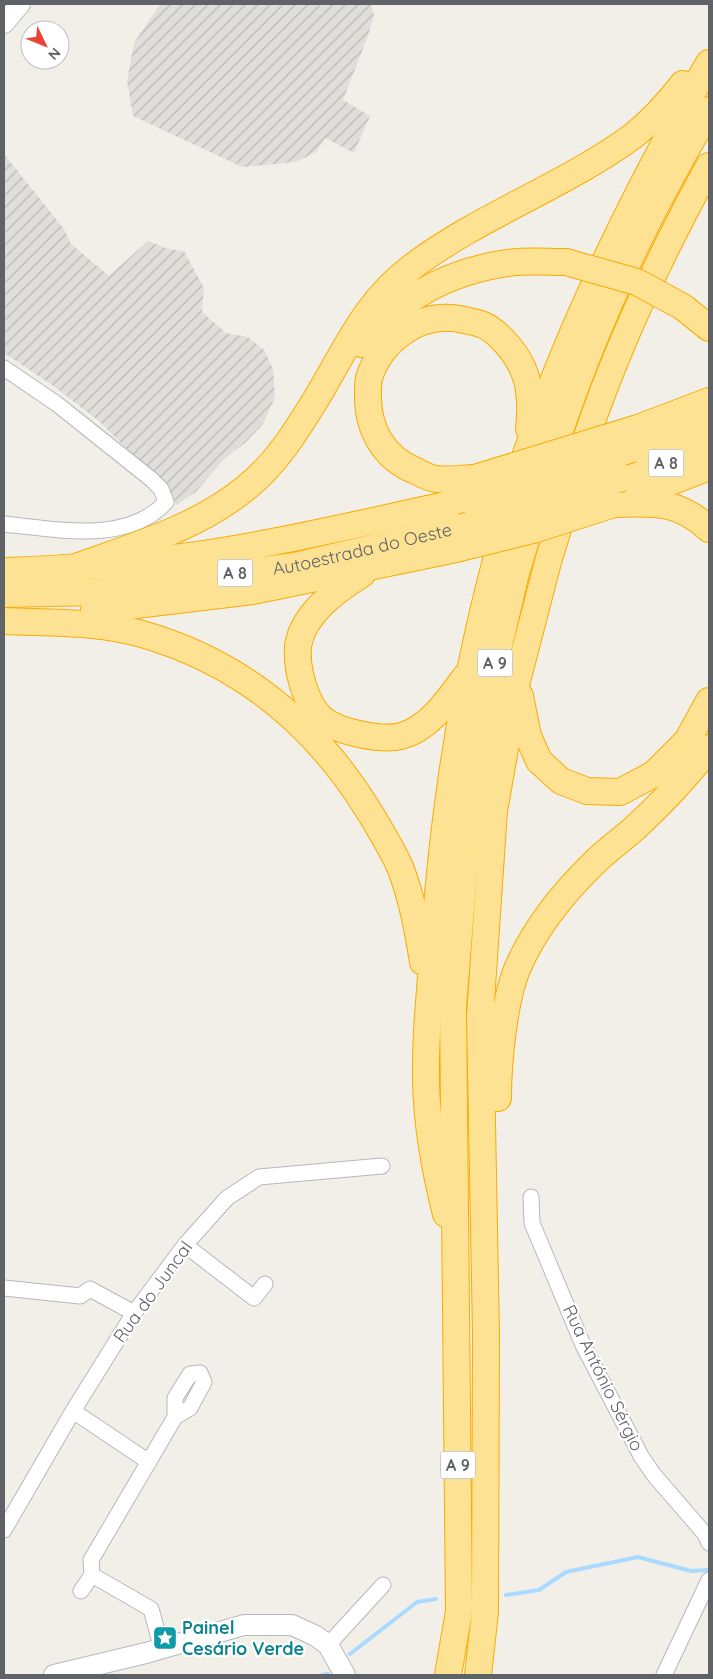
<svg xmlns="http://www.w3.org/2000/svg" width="713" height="1679" viewBox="0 0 713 1679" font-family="Quicksand,sans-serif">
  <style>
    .industrial { fill: url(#industrial-furrows) }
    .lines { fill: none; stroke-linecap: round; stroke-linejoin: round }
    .stream { stroke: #aadaff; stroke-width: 4 }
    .street-casing { stroke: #b5b8bc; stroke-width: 17 }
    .secondary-casing { stroke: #b6babf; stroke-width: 22 }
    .highway-casing { stroke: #f9ab00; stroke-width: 28 }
    .street { stroke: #fff; stroke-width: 15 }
    .secondary { stroke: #fff; stroke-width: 20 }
    .highway { stroke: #fde293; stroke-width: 26 }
    .highway-bridge-casing { stroke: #f9ab00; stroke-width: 28; stroke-linecap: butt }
    .highway-bridge { stroke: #fde293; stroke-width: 26 }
    .labels { text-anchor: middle; stroke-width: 4.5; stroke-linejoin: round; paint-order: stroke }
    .shield { fill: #fff; stroke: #8f9295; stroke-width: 1 }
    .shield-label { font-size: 16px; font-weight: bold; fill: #5f6368 }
    .street-label { font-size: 18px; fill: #5f6368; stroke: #fff }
    .culture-label { font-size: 18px; font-weight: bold; fill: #0d838f; stroke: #fff; text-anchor: start }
  </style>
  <defs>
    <pattern id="industrial-furrows" width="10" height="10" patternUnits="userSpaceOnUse" patternTransform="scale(1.25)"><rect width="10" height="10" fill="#e0deda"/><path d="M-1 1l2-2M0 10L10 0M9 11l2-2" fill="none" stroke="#b9b8b5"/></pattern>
  </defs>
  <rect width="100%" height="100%" fill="#f1efe8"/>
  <!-- industrial -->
  <path class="industrial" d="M 160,4 L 371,4 L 374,15 L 369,33 L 343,100 L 370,116 L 354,153 L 325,138 L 316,152 L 296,162 L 242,167 L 133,116 L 127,81 L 134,43 Z
    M 4,154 L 64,229 L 71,244 L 109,276 L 148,241 L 168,249 L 184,251 L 204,288 L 202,312 L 226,333 L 248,337 L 264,350 L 273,369 L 275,397 L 263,424 L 245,443 L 224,459 L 196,492 L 176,505 L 172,494 L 100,422 L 55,387 L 4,353 Z"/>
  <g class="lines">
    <!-- stream -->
    <path class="stream" d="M 506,1595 L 539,1590 L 566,1572 L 638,1557 L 691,1571 L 708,1570
      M 350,1654 L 417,1602 L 436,1599
      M 322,1675 L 328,1674"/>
    <defs>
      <path id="street" d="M 4,368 L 57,404 L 151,479 L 161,489 L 166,502 C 127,545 55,529 4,524
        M 531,1197 L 532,1223 L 583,1345 L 641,1456 L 654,1475 L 705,1534 L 709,1543
        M 185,1245 L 254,1298 L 265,1284
        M 4,1288 L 80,1296 L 90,1289 L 134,1313
        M 73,1411 L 149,1462
        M 4,1530 L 73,1411 L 134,1313 L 185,1245 L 227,1198 L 259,1177 L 382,1166
        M 92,1575 L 151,1609 L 162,1649
        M 81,1591 L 92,1575 L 91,1560 L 175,1417 L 190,1408 L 204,1382 L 200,1373 L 190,1374 L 175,1398 L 175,1417
        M 328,1645 L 383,1585
        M 664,1675 L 709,1580"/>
      <path id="secondary" d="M 4,23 L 20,4
        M 54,1675 L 146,1653 L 244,1625 L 292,1625 L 316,1636 L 328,1645 L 345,1675"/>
      <g id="highway">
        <path d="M 683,307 L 709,328"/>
        <path d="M 361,344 C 400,298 448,271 508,263 C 527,260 547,262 566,262"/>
        <path d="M 638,428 L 709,401"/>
        <path d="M 632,449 L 709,421"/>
        <path d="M 578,464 C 610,360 657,261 709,166"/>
        <path d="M 546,474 C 585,347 641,224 709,110"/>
        <path d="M 475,478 C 463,478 449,481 437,479 C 430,479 422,474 416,471 C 383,458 367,428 368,393 C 368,389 368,383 369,378 C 381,340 419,312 459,319 C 478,323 485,323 499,336 C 528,364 533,390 529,429"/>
        <path d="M 622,478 L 709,446"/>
        <path d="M 629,498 L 709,467"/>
        <path d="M 614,504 C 654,503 678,500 709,529"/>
        <path d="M 73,568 C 133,546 198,528 247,487 C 276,464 297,430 316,399 C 346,350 364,303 412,267 C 479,216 565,186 633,136 C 652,121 668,103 683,84"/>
        <path d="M 4,571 C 63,569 123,565 182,557 C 279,544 374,520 469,500"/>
        <path d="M 362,574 C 337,590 303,613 298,646 C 296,669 305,702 321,718 C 337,732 381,741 401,736 C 429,729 449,699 465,677"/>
        <path id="s1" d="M 4,594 L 99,592 L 295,566 L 462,527"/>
        <path d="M 94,610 L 253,591 L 456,549"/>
        <path d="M 4,621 C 50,623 97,621 142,634 C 240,662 313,722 367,808 C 378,826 391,847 400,867 C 412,897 418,931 423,962"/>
        <path d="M 520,696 L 528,736 L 539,761 L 561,781 L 587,791 L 620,792 L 654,774 L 687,741 L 709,701"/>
        <path d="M 498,1098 C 498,1064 504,998 518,967 C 535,928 563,893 594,863 C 607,850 623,839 637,826 C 664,801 687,776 709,748"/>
        <path d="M 446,1214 C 435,1171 427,1126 426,1082 C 425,1032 431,981 435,931 C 445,792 468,655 507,521 C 513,498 519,474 527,451 C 574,316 638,187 709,63"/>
        <path d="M 448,1675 L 459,1611 L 453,1007 L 469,809 L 492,675 L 516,573 L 535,511"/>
        <path d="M 478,1675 L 485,1612 L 486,1334 L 480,1016 L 494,811 L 517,681 L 549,558 L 566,504"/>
      </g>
    </defs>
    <!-- street casing -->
    <use href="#street" class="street-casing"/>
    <!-- secondary casing -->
    <use href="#secondary" class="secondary-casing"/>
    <!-- highway casing -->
    <use href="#highway" class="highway-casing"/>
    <!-- street -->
    <use href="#street" class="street"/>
    <!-- secondary -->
    <use href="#secondary" class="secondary"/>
    <!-- highway -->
    <use href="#highway" class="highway"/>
    <defs>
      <path id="highway-bridge" d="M 566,262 L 637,282 L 683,307
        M 475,478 L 638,428
        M 469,500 L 549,477 L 632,449
        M 462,527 L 541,505 L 622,478
        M 456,549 L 533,530 L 614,504"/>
    </defs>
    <!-- highway-bridge casing -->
    <use href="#highway-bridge" class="highway-bridge-casing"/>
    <!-- highway-bridge -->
    <use href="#highway-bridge" class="highway-bridge"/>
  </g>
  <!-- icons -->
  <defs>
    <symbol id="sight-square" viewBox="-11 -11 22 22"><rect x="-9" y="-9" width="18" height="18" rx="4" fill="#0f9aa8" stroke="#fff"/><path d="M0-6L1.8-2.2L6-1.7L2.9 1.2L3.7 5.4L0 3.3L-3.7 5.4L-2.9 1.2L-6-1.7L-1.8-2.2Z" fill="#fff"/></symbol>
  </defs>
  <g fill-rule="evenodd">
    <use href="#sight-square" x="151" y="1624" width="28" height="28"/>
  </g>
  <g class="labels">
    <!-- shield labels -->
    <g class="shield">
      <rect x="648.5" y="449.5" width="35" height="27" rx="4"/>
      <rect x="217.5" y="559.5" width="35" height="27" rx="4"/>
      <rect x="477.5" y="649.5" width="35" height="27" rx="4"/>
      <rect x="440.5" y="1451.5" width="35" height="27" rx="4"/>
    </g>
    <g class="shield-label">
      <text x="666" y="469">A 8</text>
      <text x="235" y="579">A 8</text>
      <text x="495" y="669">A 9</text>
      <text x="458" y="1471">A 9</text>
    </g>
    <!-- street labels -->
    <g class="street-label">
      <text dy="6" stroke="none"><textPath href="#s1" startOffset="362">Autoestrada do Oeste</textPath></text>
      <text transform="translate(153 1292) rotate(-54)" y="6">Rua do Juncal</text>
      <text transform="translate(603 1378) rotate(64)" y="6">Rua António Sérgio</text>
    </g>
    <!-- culture labels -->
    <g class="culture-label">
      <text x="182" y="1634">Painel<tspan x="182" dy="21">Cesário Verde</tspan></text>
    </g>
  </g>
  <!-- border -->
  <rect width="713" height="1679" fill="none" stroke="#5f6368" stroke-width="10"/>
  <!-- north arrow -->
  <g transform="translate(45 45) rotate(133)"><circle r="24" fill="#ffffff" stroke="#bfc1c3"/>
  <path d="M0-4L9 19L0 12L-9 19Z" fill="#ea4335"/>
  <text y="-8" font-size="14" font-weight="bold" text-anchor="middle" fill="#5f6368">N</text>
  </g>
</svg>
